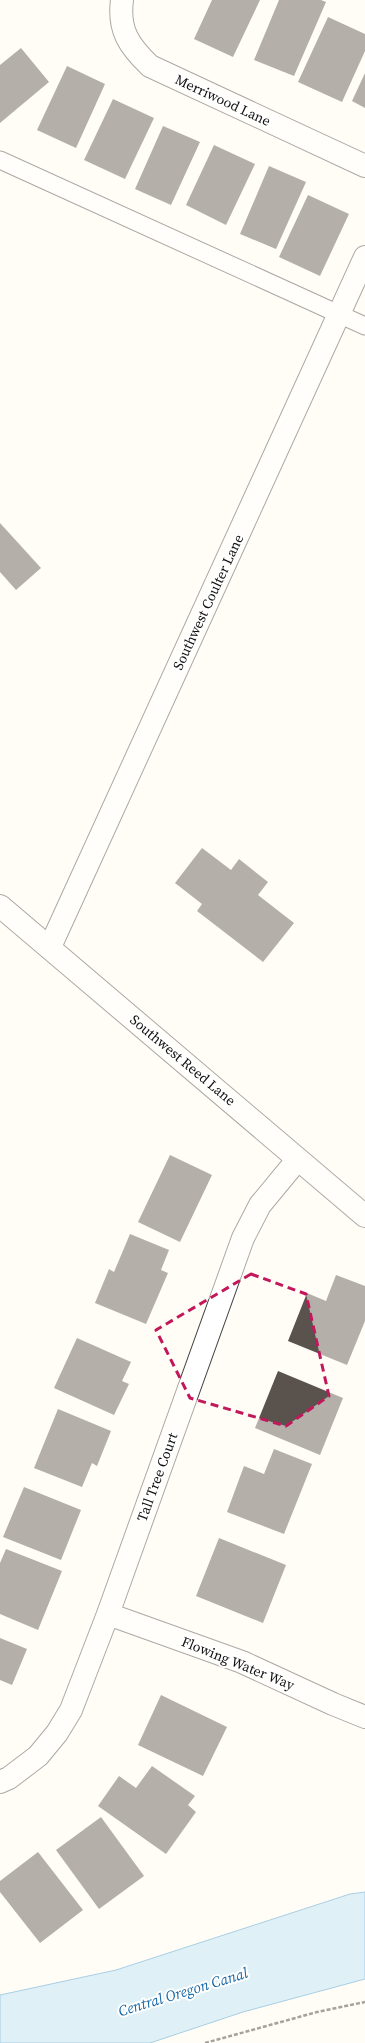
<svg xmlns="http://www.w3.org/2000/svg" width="365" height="2043" viewBox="0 0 365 2043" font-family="'Source Serif 4',serif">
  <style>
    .water { fill: #b9e0f7; stroke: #3f96cf }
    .building { fill: #5a524d }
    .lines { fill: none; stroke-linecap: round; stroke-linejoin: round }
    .lane-casing { stroke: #444; stroke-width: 19 }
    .street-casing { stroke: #444; stroke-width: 24 }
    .path { stroke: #333; stroke-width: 2.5; stroke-dasharray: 4 2; stroke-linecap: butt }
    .lane { stroke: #fff; stroke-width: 17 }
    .street { stroke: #fff; stroke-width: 22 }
    .marked { fill: none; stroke: #c2185b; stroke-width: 3; stroke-dasharray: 8 5; stroke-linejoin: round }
    .labels { text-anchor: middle; stroke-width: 4; stroke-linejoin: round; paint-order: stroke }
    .street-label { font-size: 14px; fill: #111; stroke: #fff }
    .water-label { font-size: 15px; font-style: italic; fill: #1768a6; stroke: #fff }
  </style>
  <rect width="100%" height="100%" fill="#fffdf5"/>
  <!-- water -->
  <path class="water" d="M 365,1892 L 365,1979 L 243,2012 L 150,2043 L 0,2043 L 0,1995 L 116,1970 L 350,1894 Z"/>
  <!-- building -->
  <path class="building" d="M 212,0 L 260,0 L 233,57 L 194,39 Z
    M 279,0 L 321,0 L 326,2 L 294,76 L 254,60 Z
    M 328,17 L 365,34 L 365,51 L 342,102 L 298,82 Z
    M 21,48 L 49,82 L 0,123 L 0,65 Z
    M 67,66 L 105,84 L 76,148 L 37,130 Z
    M 365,73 L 365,108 L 352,101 Z
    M 113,99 L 154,118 L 125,179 L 84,160 Z
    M 163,126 L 200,142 L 171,205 L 135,189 Z
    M 214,145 L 255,164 L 226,225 L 186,205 Z
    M 269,166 L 306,182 L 276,249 L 240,234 Z
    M 308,195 L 349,214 L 320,276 L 279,257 Z
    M 0,523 L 41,568 L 16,590 L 0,572 Z
    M 202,848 L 231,870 L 239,859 L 268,882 L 258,895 L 294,923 L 263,962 L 197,911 L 202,904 L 175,883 Z
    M 170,1155 L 212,1175 L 180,1242 L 138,1222 Z
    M 130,1234 L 169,1250 L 161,1270 L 168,1273 L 146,1324 L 95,1303 L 109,1269 L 114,1272 Z
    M 336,1275 L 365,1286 L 365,1321 L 347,1365 L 288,1341 L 307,1293 L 326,1301 Z
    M 77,1338 L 131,1362 L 122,1381 L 129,1384 L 114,1415 L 54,1388 Z
    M 278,1371 L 343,1398 L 320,1455 L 255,1428 Z
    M 58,1409 L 111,1431 L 97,1466 L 92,1463 L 82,1487 L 34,1468 Z
    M 274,1449 L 312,1464 L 284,1534 L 227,1512 L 244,1466 L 264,1474 Z
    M 24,1487 L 81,1510 L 61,1560 L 3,1537 Z
    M 219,1538 L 286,1565 L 263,1623 L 196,1596 Z
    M 6,1549 L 62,1571 L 38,1630 L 0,1614 L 0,1563 Z
    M 0,1638 L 27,1649 L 12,1685 L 0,1680 Z
    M 161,1695 L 227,1727 L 203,1776 L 138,1745 Z
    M 152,1766 L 195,1796 L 188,1805 L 196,1812 L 166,1854 L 98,1806 L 119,1776 L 136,1788 Z
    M 101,1817 L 144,1876 L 99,1909 L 56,1850 Z
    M 38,1852 L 83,1910 L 40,1943 L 0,1892 L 0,1881 Z"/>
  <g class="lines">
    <defs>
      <path id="lane" d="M 0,160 L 365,326"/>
      <path id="street" d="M 122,0 C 118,30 129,46 150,66 L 365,166
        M 0,906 L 365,1216
        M 50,947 L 365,257
        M 108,1614 L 242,1662 L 333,1704 L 365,1717
        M 0,1782 L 9,1778 L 38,1756 L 57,1733 L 71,1710 L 108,1614 L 243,1238 L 260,1205 L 298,1159"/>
    </defs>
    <!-- lane casing -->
    <use href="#lane" class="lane-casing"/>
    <!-- street casing -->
    <use href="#street" class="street-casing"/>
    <!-- path -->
    <path class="path" d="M 205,2043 L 317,2012 L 365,2002"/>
    <!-- lane -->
    <use href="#lane" class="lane"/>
    <!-- street -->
    <use href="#street" class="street"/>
  </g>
  <!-- marked area -->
  <path d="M0 0H365V2043H0ZM 251,1274 L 306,1294 L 329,1396 L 286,1426 L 190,1398 L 156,1330 Z" fill="#fffdf5" fill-opacity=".55" fill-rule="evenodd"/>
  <path class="marked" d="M 251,1274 L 306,1294 L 329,1396 L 286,1426 L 190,1398 L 156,1330 Z"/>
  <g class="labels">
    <!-- street labels -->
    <g class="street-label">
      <text transform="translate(223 100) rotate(25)" y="5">Merriwood Lane</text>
      <text transform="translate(208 602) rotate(-65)" y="5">Southwest Coulter Lane</text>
      <text transform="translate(183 1060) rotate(40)" y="5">Southwest Reed Lane</text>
      <text transform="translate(157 1477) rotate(-70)" y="5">Tall Tree Court</text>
      <text transform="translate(238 1663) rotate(22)" y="5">Flowing Water Way</text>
    </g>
    <!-- water labels -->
    <g class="water-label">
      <text transform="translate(183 1992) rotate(-17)" y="5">Central Oregon Canal</text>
    </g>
  </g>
</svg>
